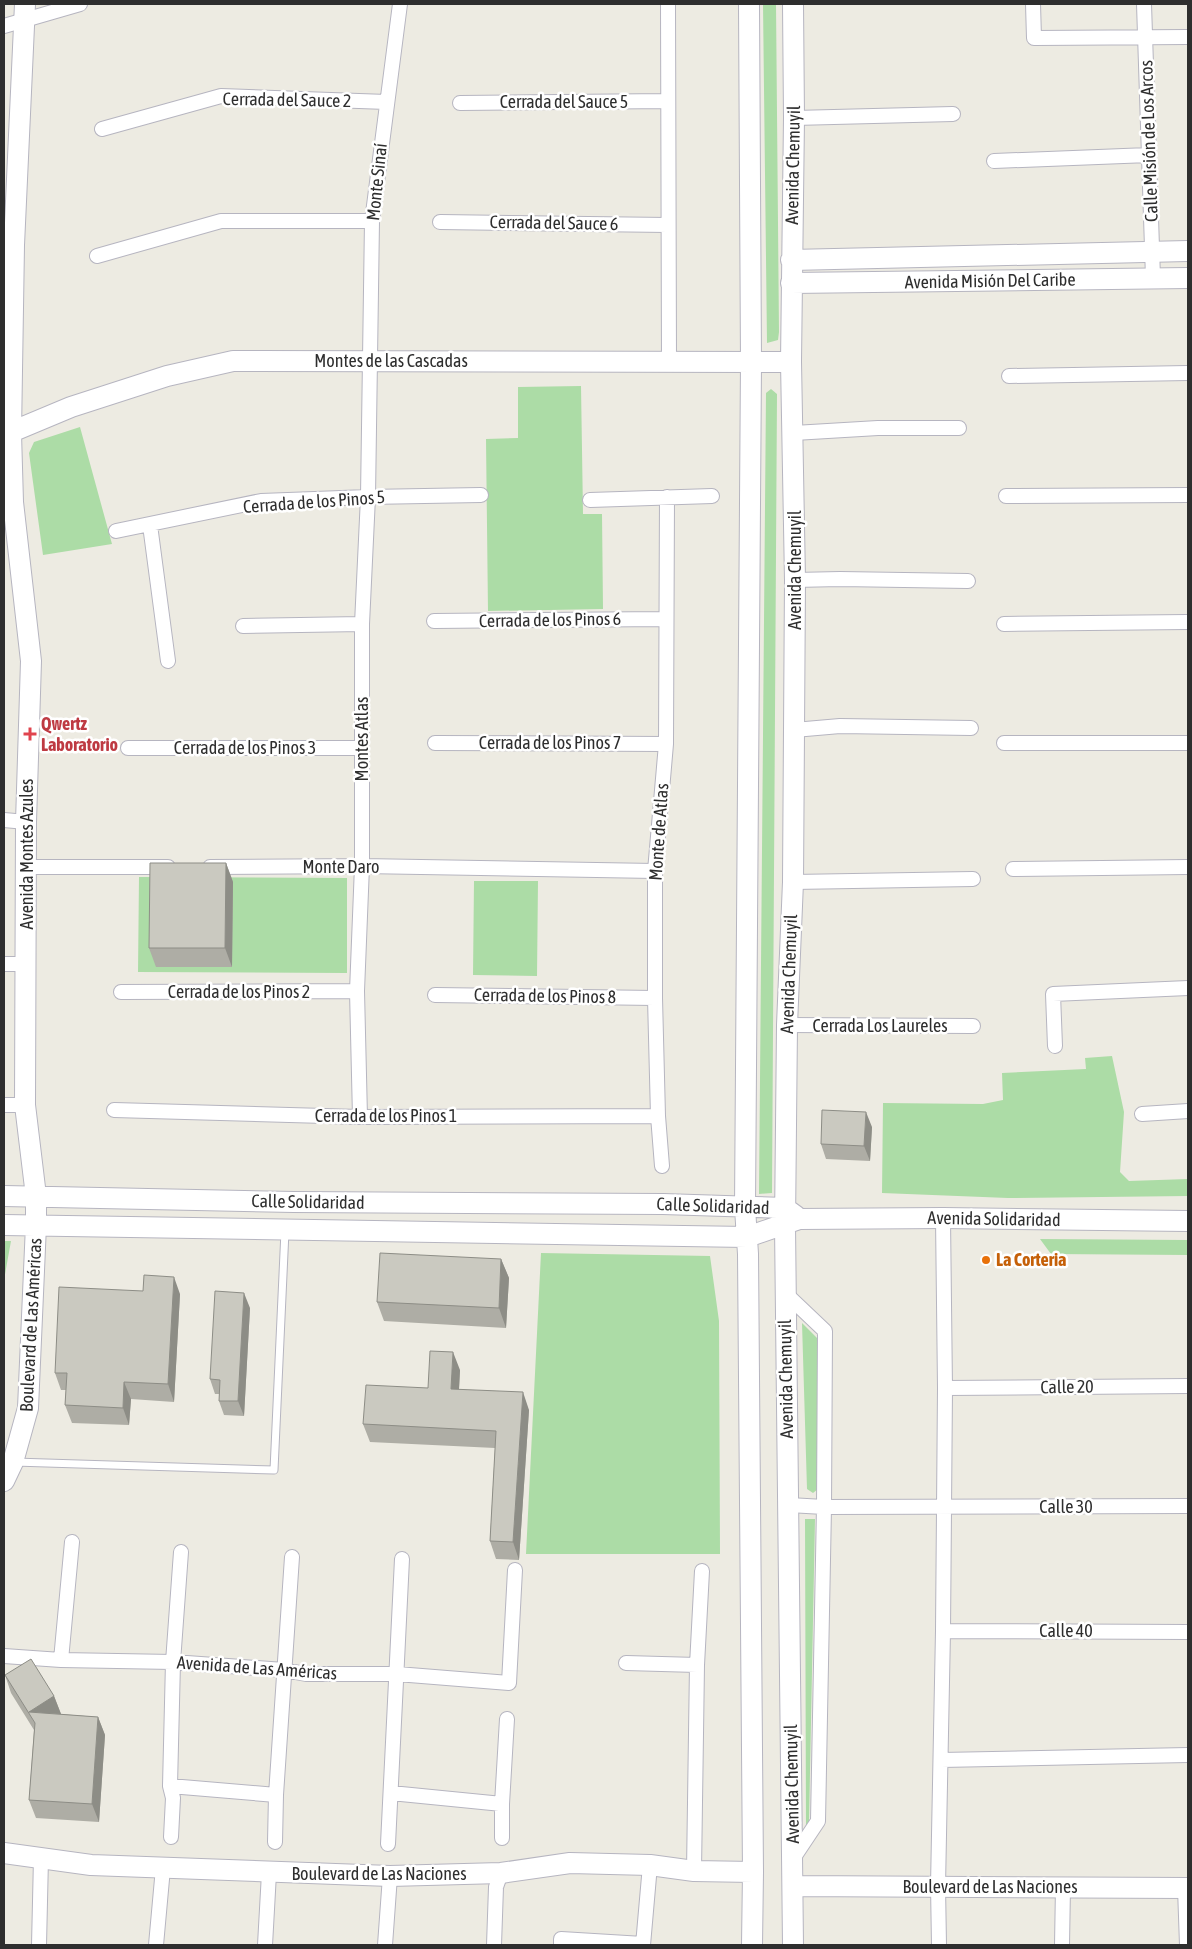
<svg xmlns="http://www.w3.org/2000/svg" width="1192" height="1949" viewBox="0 0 1192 1949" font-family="'Asap Condensed',sans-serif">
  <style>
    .green { fill: #acdca6 }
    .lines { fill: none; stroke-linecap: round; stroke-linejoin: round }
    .lane-casing { stroke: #b6b5c0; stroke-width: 9 }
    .street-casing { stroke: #b6b5c0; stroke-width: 16 }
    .secondary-casing { stroke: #b6b5c0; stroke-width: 22 }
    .lane { stroke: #fff; stroke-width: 7 }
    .street { stroke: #fff; stroke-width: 14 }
    .secondary { stroke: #fff; stroke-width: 20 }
    .wall { fill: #aeada5 }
    .shaded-wall { fill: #8d8d86 }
    .building { fill: #cac9c0; stroke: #8d8d86 }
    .health-dot { fill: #e0444e; stroke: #fff; stroke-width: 2 }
    .food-dot { fill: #e8710a; stroke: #fff; stroke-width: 2 }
    .labels { text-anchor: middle; stroke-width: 5; stroke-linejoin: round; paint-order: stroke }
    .street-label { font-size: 18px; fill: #2e2e2e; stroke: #fff }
    .health-label { font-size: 18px; font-weight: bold; fill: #be3a42; stroke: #fff; text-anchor: start }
    .food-label { font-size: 18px; font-weight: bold; fill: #c56008; stroke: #fff; text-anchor: start }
  </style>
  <rect width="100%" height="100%" fill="#edebe2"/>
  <!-- green -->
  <path class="green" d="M 763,4 L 776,4 L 779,332 L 778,340 L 767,343 Z
    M 581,386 L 583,514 L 602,514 L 603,609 L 488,611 L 486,439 L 518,438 L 518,387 Z
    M 771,389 L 777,394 L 772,1193 L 759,1194 L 766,393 Z
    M 80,427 L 112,544 L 43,555 L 29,453 L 34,442 Z
    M 139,877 L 347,878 L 347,973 L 138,972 Z
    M 474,881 L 538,881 L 537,976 L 473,975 Z
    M 1112,1056 L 1124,1112 L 1120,1172 L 1129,1181 L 1188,1179 L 1188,1196 L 1008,1198 L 882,1193 L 883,1103 L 983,1104 L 1003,1100 L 1002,1073 L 1086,1069 L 1085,1058 Z
    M 1040,1239 L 1188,1240 L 1188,1255 L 1051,1254 Z
    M 4,1241 L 11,1241 L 4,1280 Z
    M 541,1253 L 710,1256 L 719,1321 L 720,1554 L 526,1554 Z
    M 802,1323 L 818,1339 L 818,1489 L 813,1493 L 807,1489 Z
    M 805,1519 L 815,1519 L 809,1824 L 806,1827 Z"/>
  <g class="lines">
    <defs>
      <path id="lane" d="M 14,1462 L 274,1470 L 285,1231"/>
      <path id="street" d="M 668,4 L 669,362
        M 1033,4 L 1034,38 L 1188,37
        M 1144,4 L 1153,278
        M 4,26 L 80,4
        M 460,103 L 668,101
        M 794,118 L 953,114
        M 102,129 L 221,96 L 387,102
        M 994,161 L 1149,155
        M 440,222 L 668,225
        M 97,256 L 221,221 L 372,221
        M 1009,376 L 1188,373
        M 794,433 L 878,428 L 959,428
        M 1006,496 L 1188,495
        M 590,500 L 712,496
        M 150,525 L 168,661
        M 116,531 L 261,501 L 368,497 L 481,495
        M 795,580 L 840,579 L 968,581
        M 434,621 L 666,619
        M 1004,624 L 1188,622
        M 243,626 L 362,624
        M 794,730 L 840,726 L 971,728
        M 435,743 L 666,744
        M 1004,743 L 1188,743
        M 128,748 L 361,748
        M 4,820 L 26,822
        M 27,867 L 168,867
        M 210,867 L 362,866 L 655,871
        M 1013,869 L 1188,867
        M 793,882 L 973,879
        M 4,964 L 27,964
        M 121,992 L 357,991
        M 435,995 L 655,998
        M 787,1025 L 973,1026
        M 1055,1046 L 1053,994 L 1188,988
        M 4,1105 L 25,1105
        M 114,1110 L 360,1117 L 658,1116
        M 1142,1114 L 1188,1111
        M 360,1117 L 357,991 L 362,866 L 362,624 L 368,497 L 372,221 L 400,4
        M 662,1166 L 658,1116 L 655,998 L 655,871 L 666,744 L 667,497
        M 785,1293 L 825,1331 L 824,1507 L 818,1821 L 792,1860
        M 945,1388 L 1188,1386
        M 789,1505 L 824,1507 L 1188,1506
        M 943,1631 L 1188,1632
        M 4,1656 L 61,1660 L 173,1662 L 284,1670 L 306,1674 L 397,1674 L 509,1683 L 515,1570
        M 61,1660 L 72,1542
        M 626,1663 L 697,1665
        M 941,1760 L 1188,1755
        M 170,1786 L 276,1795
        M 391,1793 L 502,1804 L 507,1719
        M 502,1804 L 502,1838
        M 171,1837 L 173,1798 L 170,1786 L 173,1662 L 181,1552
        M 275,1842 L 276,1795 L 292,1557
        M 388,1844 L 402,1559
        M 694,1871 L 697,1665 L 702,1571
        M 1185,1888 L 1187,1945
        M 39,1945 L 41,1858
        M 156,1945 L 163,1868
        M 265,1945 L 269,1873
        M 385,1945 L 390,1876
        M 494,1945 L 496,1887 L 501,1873
        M 561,1945 L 561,1939 L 643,1944
        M 643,1945 L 650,1865
        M 939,1945 L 938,1886 L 943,1631 L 945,1388 L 943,1218
        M 1062,1945 L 1063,1887"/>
      <path id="secondary" d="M 749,4 L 751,362 L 745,1208 L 748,1254 L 753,1872 L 752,1945
        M 791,260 L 1188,251
        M 791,283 L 1188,278
        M 4,435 L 71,407 L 167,376 L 233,361 L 791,362
        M 4,1196 L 294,1202 L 663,1204 L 785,1208 L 796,1216
        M 4,1225 L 747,1237 L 799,1219 L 943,1218 L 1188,1221
        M 4,1481 L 13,1462 L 28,1408 L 36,1225 L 36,1196 L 25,1105 L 26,822 L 31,661 L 13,502 L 11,433 L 14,245 L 25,4
        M 4,1853 L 91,1865 L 390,1876 L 501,1873 L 570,1863 L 650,1865 L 694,1871 L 753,1872
        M 793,1886 L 1188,1888
        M 793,1945 L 785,1225 L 787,1025 L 793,882 L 795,580 L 791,362 L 794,118 L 793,4"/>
    </defs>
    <!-- lane casing -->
    <use href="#lane" class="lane-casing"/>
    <!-- street casing -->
    <use href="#street" class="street-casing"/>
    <!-- secondary casing -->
    <use href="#secondary" class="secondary-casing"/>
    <!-- lane -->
    <use href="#lane" class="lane"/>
    <!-- street -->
    <use href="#street" class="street"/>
    <!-- secondary -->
    <use href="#secondary" class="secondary"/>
  </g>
  <!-- wall -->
  <path class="wall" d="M 226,863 L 233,882 L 232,967 L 156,967 L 149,948 Z
    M 872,1127 L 870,1161 L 826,1159 L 821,1144 Z
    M 501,1259 L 509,1278 L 506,1328 L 384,1321 L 377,1302 Z
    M 143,1291 L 180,1294 L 174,1402 L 131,1399 L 129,1425 L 72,1423 L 65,1405 L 66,1390 L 61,1390 L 55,1373 Z
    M 250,1308 L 244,1416 L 224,1415 L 219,1401 L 219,1394 L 215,1394 L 210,1379 Z
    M 460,1370 L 459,1389 L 529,1410 L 519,1560 L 496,1559 L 490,1541 L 495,1448 L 370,1442 L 363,1424 Z
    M 5,1675 L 54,1696 L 61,1714 L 98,1717 L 105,1735 L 99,1822 L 36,1818 L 29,1800 L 34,1730 L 11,1693 Z"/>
  <!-- shaded-wall -->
  <path class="shaded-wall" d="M 226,863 L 233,882 L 232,967 L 225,948 Z
    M 866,1112 L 872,1127 L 870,1161 L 864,1146 Z
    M 501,1259 L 509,1278 L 506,1328 L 499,1308 Z
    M 174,1277 L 180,1294 L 174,1402 L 168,1384 Z
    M 244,1293 L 250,1308 L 244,1416 L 238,1401 Z
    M 453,1352 L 460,1370 L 458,1407 L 451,1389 Z
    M 124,1382 L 131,1399 L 129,1425 L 123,1408 Z
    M 523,1392 L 529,1410 L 519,1560 L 513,1542 Z
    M 54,1696 L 61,1714 L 29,1712 Z
    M 98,1717 L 105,1735 L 99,1822 L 92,1804 Z"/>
  <!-- building -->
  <path class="building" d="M 150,863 L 226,863 L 225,948 L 149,948 Z
    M 822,1110 L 866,1112 L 864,1146 L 821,1144 Z
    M 380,1253 L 501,1259 L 499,1308 L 377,1302 Z
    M 144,1275 L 174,1277 L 168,1384 L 124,1382 L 123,1408 L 65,1405 L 67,1373 L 55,1373 L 59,1287 L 143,1291 Z
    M 215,1291 L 244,1293 L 238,1401 L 219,1401 L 220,1380 L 210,1379 Z
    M 430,1351 L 453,1352 L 451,1389 L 523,1392 L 513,1542 L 490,1541 L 496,1431 L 363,1424 L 366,1385 L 428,1388 Z
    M 31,1659 L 54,1696 L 29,1712 L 98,1717 L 92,1804 L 29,1800 L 35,1723 L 5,1675 Z"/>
  <!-- markers -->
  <path class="health-dot" d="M27.5 726.5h5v5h5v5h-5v5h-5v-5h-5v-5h5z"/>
  <circle class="food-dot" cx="986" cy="1260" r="5"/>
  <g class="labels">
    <!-- street labels -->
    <g class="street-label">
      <text transform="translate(287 100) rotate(1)" y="6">Cerrada del Sauce 2</text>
      <text x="564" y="108">Cerrada del Sauce 5</text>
      <text transform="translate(1149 141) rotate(-92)" y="6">Calle Misión de Los Arcos</text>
      <text transform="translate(793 165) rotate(-89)" y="6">Avenida Chemuyil</text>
      <text transform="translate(377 182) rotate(-84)" y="6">Monte Sinaí</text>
      <text transform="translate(554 223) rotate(1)" y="6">Cerrada del Sauce 6</text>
      <text transform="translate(990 281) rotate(-1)" y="6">Avenida Misión Del Caribe</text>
      <text x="391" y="367">Montes de las Cascadas</text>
      <text transform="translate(314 502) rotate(-4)" y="6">Cerrada de los Pinos 5</text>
      <text transform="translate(795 570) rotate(-90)" y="6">Avenida Chemuyil</text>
      <text transform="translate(550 620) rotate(-1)" y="6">Cerrada de los Pinos 6</text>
      <text transform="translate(362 739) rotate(-90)" y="6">Montes Atlas</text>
      <text x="550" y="749">Cerrada de los Pinos 7</text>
      <text x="245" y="754">Cerrada de los Pinos 3</text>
      <text transform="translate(659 832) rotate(-86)" y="6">Monte de Atlas</text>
      <text transform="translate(27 854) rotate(-90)" y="6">Avenida Montes Azules</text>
      <text x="341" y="873">Monte Daro</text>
      <text transform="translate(789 974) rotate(-88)" y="6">Avenida Chemuyil</text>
      <text x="239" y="998">Cerrada de los Pinos 2</text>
      <text transform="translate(545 996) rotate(1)" y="6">Cerrada de los Pinos 8</text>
      <text x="880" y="1032">Cerrada Los Laureles</text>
      <text x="386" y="1122">Cerrada de los Pinos 1</text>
      <text transform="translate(308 1202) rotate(1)" y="6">Calle Solidaridad</text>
      <text transform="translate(713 1206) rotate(2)" y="6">Calle Solidaridad</text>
      <text transform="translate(994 1219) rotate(1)" y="6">Avenida Solidaridad</text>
      <text transform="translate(31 1325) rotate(-87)" y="6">Boulevard de Las Américas</text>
      <text transform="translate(786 1379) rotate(-91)" y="6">Avenida Chemuyil</text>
      <text transform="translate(1067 1387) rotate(-1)" y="6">Calle 20</text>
      <text x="1066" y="1513">Calle 30</text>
      <text x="1066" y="1637">Calle 40</text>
      <text transform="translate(257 1668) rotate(4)" y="6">Avenida de Las Américas</text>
      <text transform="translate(792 1784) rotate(-91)" y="6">Avenida Chemuyil</text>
      <text x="379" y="1880">Boulevard de Las Naciones</text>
      <text x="990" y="1893">Boulevard de Las Naciones</text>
    </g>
    <!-- health labels -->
    <g class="health-label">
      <text x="41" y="730">Qwertz<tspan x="41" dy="21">Laboratorio</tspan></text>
    </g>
    <!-- food labels -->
    <g class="food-label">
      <text x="996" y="1266">La Corteria</text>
    </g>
  </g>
  <!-- border -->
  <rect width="1192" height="1949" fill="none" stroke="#2e2e2e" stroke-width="10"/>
</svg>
